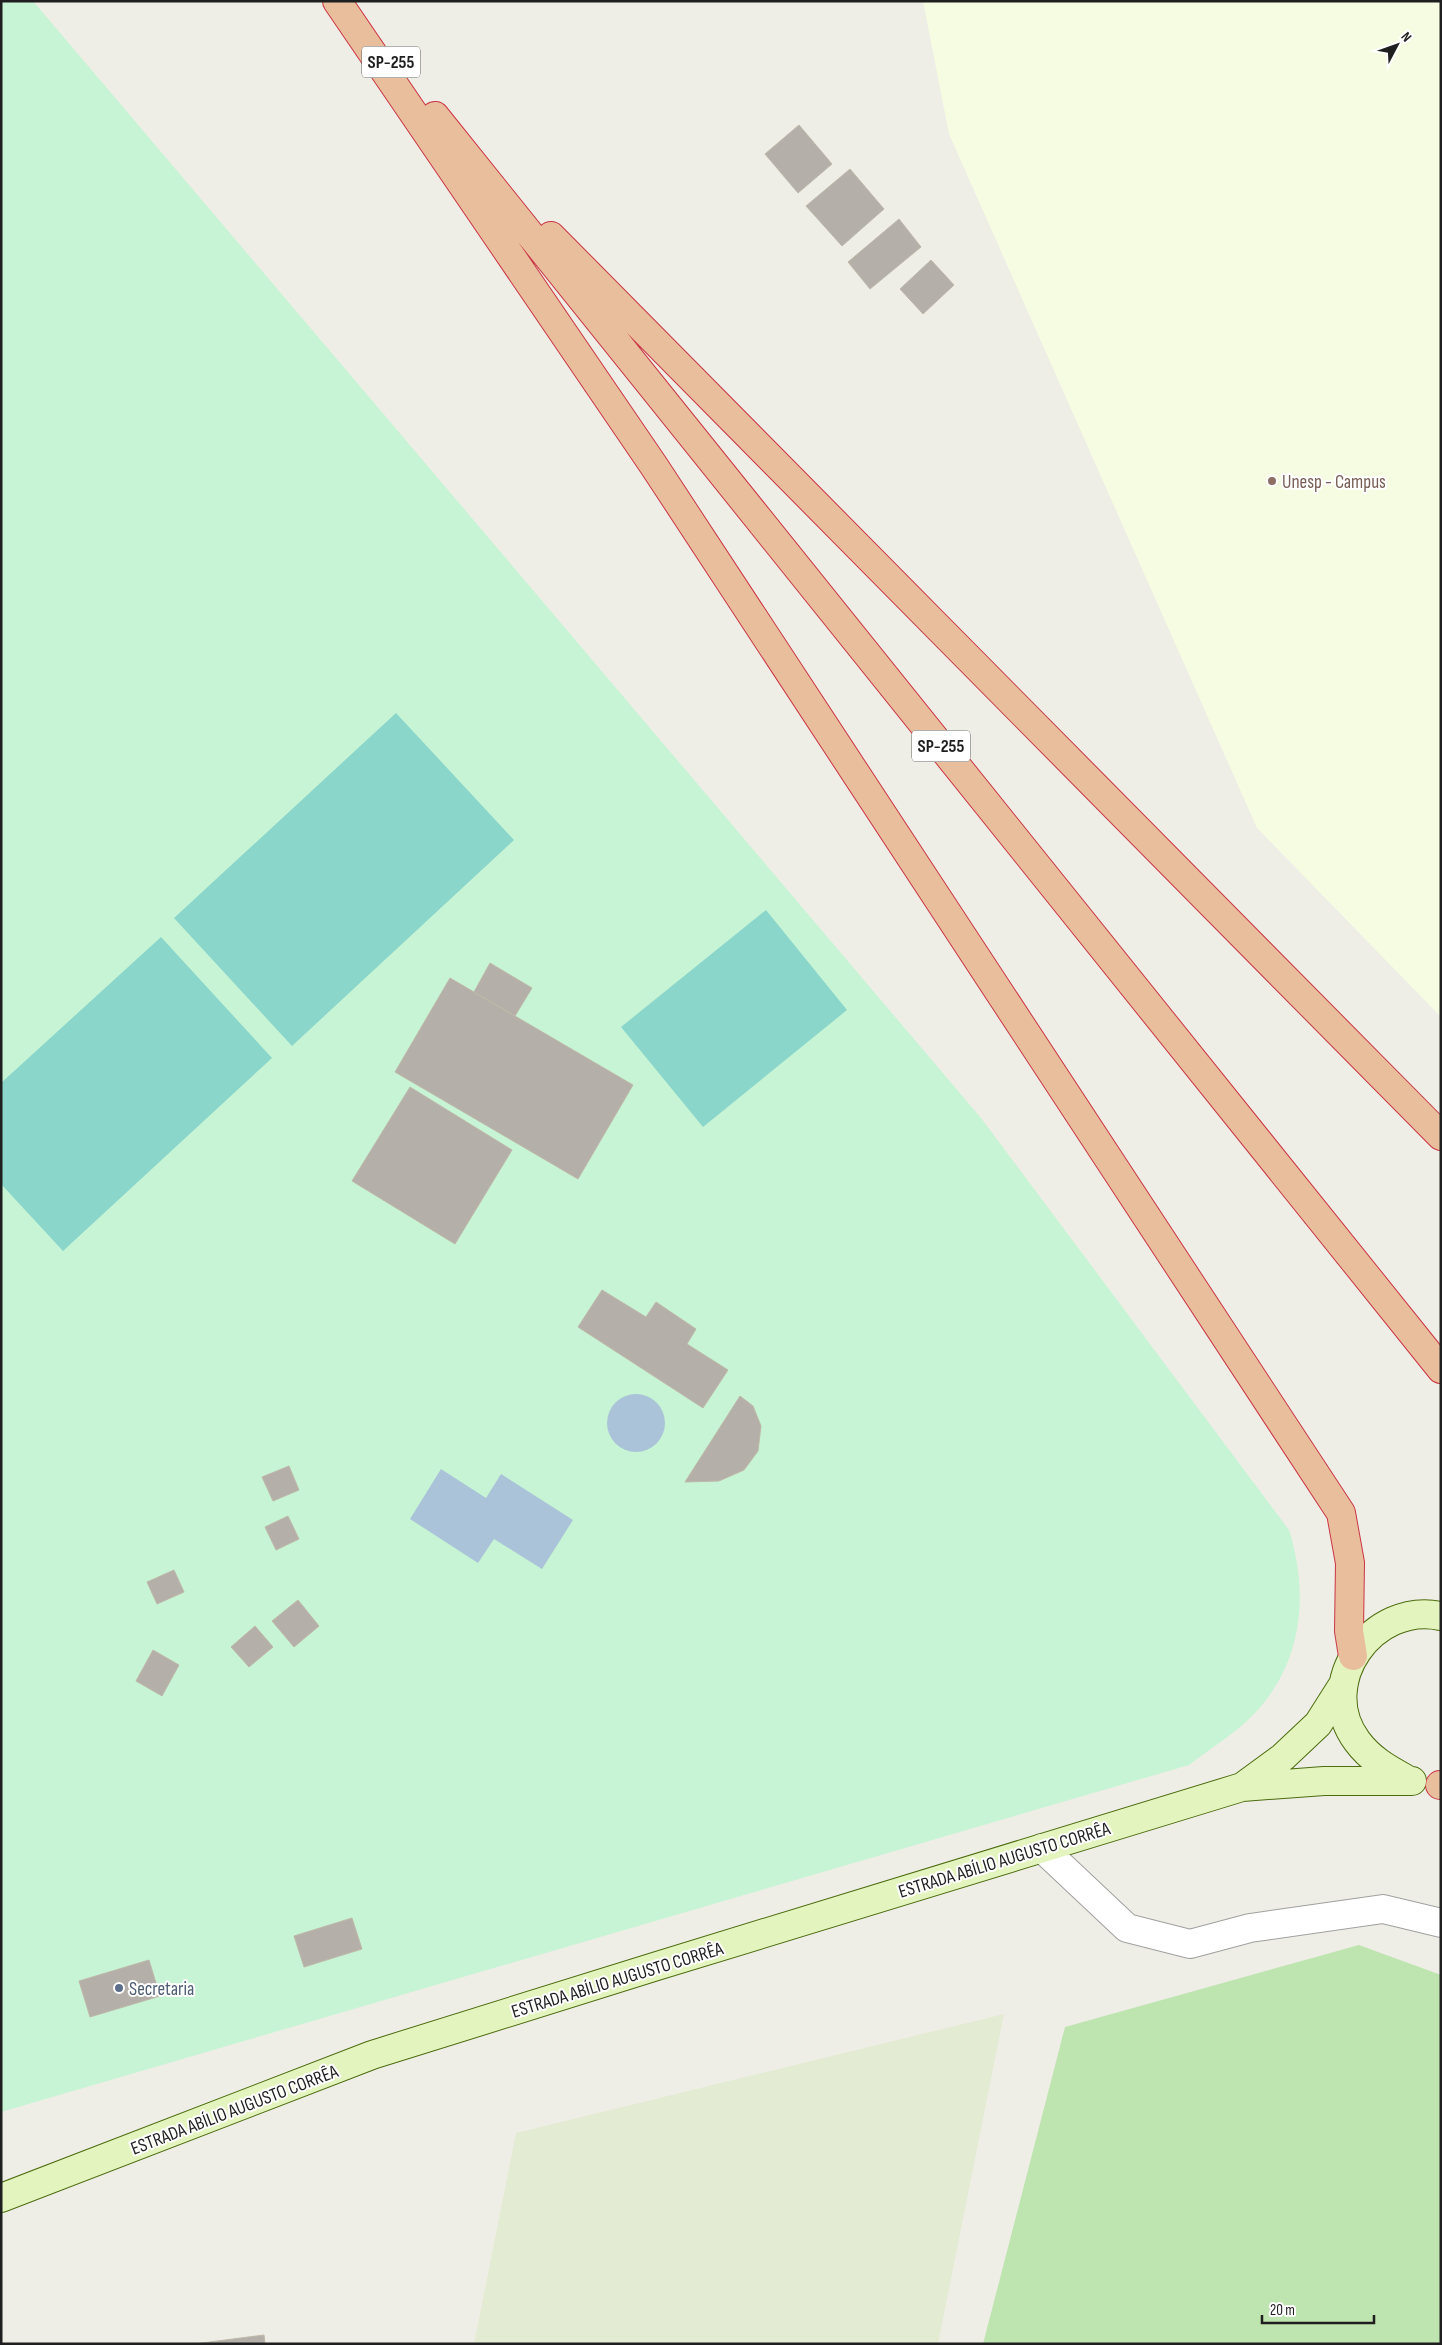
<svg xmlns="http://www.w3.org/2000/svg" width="1442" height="2345" viewBox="0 0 1442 2345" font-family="'Sofia Sans Condensed',sans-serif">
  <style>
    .education { fill: #f6fce1 }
    .farmland { fill: #e4ebd3 }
    .grass { fill: #bee4b0 }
    .park { fill: #c7f4d5 }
    .pitch { fill: #8bd6cb }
    .water { fill: #aac3d8 }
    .building { fill: #b4b0a9; stroke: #bfb8a9 }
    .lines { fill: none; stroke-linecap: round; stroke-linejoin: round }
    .minor-casing { stroke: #a0a0a0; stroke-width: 30 }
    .secondary-casing { stroke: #4c6c0f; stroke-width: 30 }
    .trunk-casing { stroke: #ca3545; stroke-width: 30 }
    .minor { stroke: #fff; stroke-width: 28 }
    .secondary { stroke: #e4f4be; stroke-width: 28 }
    .trunk { stroke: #e9be9d; stroke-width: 28 }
    .education-dot { fill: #8d6e63; stroke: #fff; stroke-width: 2 }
    .service-dot { fill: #5c6f8a; stroke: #fff; stroke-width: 2 }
    .labels { text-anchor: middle; stroke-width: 4; stroke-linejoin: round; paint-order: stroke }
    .shield { fill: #fff; stroke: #626262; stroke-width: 1 }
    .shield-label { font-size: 18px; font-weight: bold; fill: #1f1f1f }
    .education-label { font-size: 19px; fill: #785e54; stroke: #fff; text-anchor: start }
    .street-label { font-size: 19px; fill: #1f1f1f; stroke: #fff }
    .service-label { font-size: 19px; fill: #4e5e75; stroke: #fff; text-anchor: start }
  </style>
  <rect width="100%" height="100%" fill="#eeeee6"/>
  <!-- education -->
  <path class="education" d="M 923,1 L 1441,1 L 1441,1017 L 1257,828 L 949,134 Z"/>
  <!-- farmland -->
  <path class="farmland" d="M 1004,2014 L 938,2344 L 474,2344 L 516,2133 Z"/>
  <!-- grass -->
  <path class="grass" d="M 1359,1945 L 1441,1975 L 1441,2344 L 983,2344 L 1065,2027 Z"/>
  <!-- park -->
  <path class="park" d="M 1,1 L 33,1 L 981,1118 L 1289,1530 C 1309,1594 1303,1662 1255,1713 C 1236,1733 1211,1748 1189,1765 L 1,2112 Z"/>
  <!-- pitch -->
  <path class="pitch" d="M 396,713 L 514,840 L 292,1046 L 174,918 Z
    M 766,910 L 847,1010 L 703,1127 L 621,1027 Z
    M 161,937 L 272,1058 L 63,1251 L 1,1184 L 1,1083 Z"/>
  <!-- water -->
  <path class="water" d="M607 1423a29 29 0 1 1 58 0a29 29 0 1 1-58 0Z
    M 441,1469 L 486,1498 L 501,1474 L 573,1520 L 542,1569 L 494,1539 L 478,1563 L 410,1519 Z"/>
  <!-- building -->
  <path class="building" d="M 799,125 L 832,164 L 798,193 L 765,154 Z
    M 850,169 L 884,209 L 842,246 L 806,206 Z
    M 899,219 L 921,247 L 870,289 L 848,262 Z
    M 931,260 L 954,285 L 923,314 L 900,289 Z
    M 490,963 L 532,988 L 515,1016 L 474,992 Z
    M 450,978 L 633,1085 L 578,1179 L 395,1072 Z
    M 410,1087 L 512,1150 L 455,1244 L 352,1181 Z
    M 602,1290 L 646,1317 L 656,1302 L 696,1329 L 687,1344 L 728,1370 L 703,1408 L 578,1327 Z
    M 740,1396 L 753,1406 L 761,1426 L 758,1451 L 744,1470 L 719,1481 L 685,1482 Z
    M 289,1466 L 299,1490 L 273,1501 L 262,1477 Z
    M 288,1516 L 299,1539 L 276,1550 L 265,1527 Z
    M 174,1570 L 184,1592 L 157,1604 L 147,1582 Z
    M 298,1600 L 319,1626 L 294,1647 L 272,1621 Z
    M 255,1626 L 273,1647 L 249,1667 L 231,1647 Z
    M 153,1650 L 179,1665 L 162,1696 L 136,1681 Z
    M 352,1918 L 362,1949 L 304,1967 L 294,1936 Z
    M 149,1960 L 160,1996 L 90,2017 L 79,1981 Z
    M 264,2335 L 265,2344 L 194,2344 Z"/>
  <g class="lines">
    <defs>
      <path id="minor" d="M 1042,1848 L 1127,1928 L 1190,1944 L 1250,1928 L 1383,1909 L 1441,1923"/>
      <path id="secondary" d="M 1408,1780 C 1388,1769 1371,1760 1357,1741 C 1314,1683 1373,1601 1441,1616
        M 1242,1787 L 1283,1757 L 1318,1724 L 1344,1683
        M 1,2198 L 372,2055 L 657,1966 L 1242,1787 L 1324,1781 L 1412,1781"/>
      <path id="trunk" d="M 337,1 L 654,466 L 1341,1513 L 1350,1563 L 1349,1631 L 1353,1656
        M 435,116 L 1441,1369
        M 551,236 L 1441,1136
        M 1440,1785 L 1441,1785"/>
    </defs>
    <!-- minor casing -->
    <use href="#minor" class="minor-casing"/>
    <!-- secondary casing -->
    <use href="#secondary" class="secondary-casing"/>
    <!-- trunk casing -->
    <use href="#trunk" class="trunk-casing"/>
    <!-- minor -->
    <use href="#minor" class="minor"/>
    <!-- secondary -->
    <use href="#secondary" class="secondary"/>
    <!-- trunk -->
    <use href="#trunk" class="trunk"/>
  </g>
  <!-- markers -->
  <circle class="education-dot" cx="1272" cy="481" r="5"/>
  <circle class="service-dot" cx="119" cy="1988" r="5"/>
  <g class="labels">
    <!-- shield labels -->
    <g class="shield">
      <rect x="362" y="46.5" width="58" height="31" rx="4"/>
      <rect x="912" y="730.5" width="58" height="31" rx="4"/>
    </g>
    <g class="shield-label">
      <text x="391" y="68">SP-255</text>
      <text x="941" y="752">SP-255</text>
    </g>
    <!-- education labels -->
    <g class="education-label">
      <text x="1282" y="488">Unesp - Campus</text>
    </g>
    <!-- street labels -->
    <g class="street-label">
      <text transform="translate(1004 1859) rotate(-17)" y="7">ESTRADA ABÍLIO AUGUSTO CORRÊA</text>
      <text transform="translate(617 1979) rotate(-17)" y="7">ESTRADA ABÍLIO AUGUSTO CORRÊA</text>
      <text transform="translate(234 2109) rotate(-21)" y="7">ESTRADA ABÍLIO AUGUSTO CORRÊA</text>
    </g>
    <!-- service labels -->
    <g class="service-label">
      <text x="129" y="1995">Secretaria</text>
    </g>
  </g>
  <!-- border -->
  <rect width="1442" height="2345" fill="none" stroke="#1f1f1f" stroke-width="5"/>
  <!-- north arrow -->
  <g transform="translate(1397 45) rotate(49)" stroke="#ffffff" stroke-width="4" paint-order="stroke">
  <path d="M0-4L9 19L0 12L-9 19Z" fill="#1f1f1f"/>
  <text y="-8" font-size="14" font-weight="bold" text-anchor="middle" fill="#1f1f1f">N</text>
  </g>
  <!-- scale -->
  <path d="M1262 2315v8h112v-8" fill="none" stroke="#1f1f1f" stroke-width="2.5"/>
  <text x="1270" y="2315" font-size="15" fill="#1f1f1f" stroke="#ffffff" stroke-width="4" paint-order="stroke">20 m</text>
</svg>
